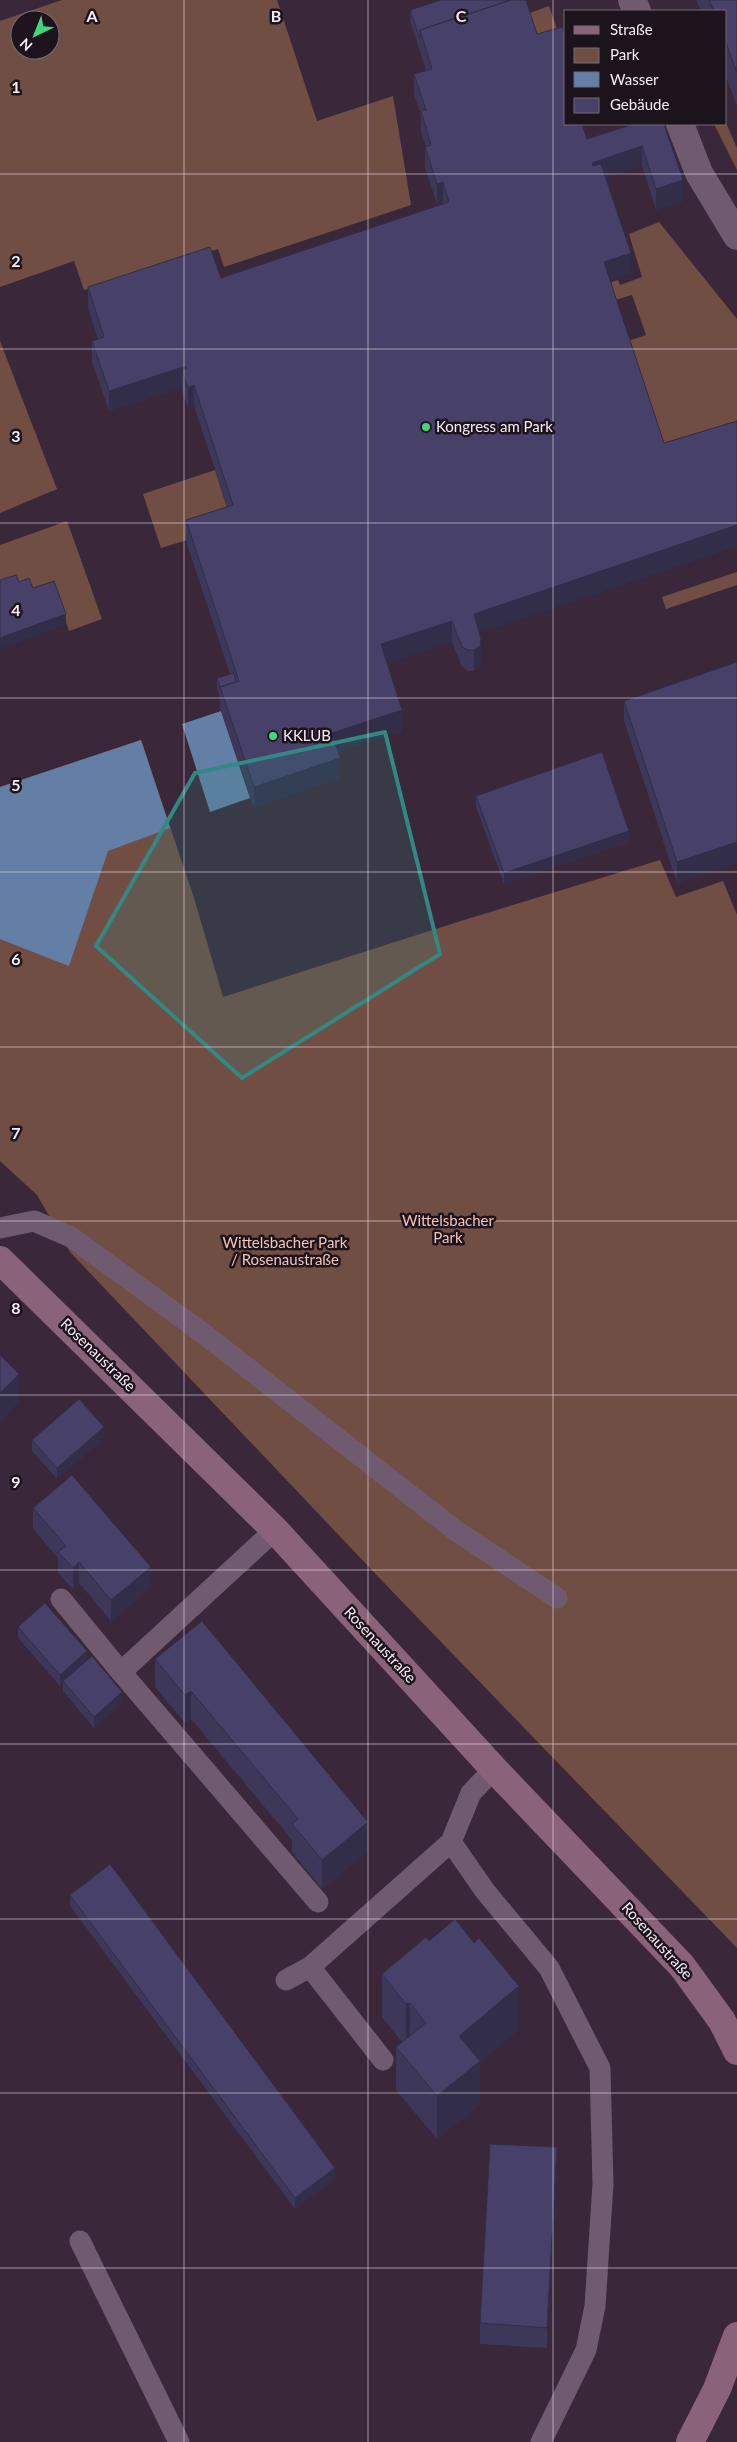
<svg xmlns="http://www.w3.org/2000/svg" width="737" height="2442" viewBox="0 0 737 2442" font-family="Lato,sans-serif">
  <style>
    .green { fill: #714e44; fill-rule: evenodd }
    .water { fill: #637fa5 }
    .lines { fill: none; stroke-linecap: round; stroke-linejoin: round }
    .lane { stroke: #6f5a6f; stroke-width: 21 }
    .street { stroke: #6f5a6f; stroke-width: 28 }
    .secondary { stroke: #8a6279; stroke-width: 28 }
    .wall { fill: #3d3759 }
    .shaded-wall { fill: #322d49 }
    .building { fill: #474068; stroke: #322d49 }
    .marked { fill: #328883; fill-opacity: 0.2; stroke: #328883; stroke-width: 4; stroke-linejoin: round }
    .grid { fill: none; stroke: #f9ecf9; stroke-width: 1; stroke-opacity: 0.55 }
    .poi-dot { fill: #3fd77d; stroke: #1c131c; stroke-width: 2 }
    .labels { text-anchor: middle; stroke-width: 5; stroke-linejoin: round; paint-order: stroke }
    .poi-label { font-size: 15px; fill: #f9ecf9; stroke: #1c131c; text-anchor: start }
    .park-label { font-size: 15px; fill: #f5c4b7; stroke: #1c131c }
    .street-label { font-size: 15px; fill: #f9ecf9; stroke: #1c131c }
    .grid-label { font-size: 16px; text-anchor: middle; font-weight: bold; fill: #f9ecf9; stroke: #1c131c; stroke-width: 5; stroke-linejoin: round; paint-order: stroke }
  </style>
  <rect width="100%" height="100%" fill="#3a273a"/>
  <!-- green -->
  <path class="green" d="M 62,0 L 277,0 L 317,121 L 393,96 L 411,205 L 224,267 L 218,249 L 84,290 L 74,261 L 0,287 L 0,21 ZM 20,20 L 50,20 L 50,50 L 20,50 Z
    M 549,6 L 563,46 L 540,53 L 527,14 Z
    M 726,123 L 737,148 L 737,170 L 714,124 Z
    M 659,222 L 737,319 L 737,439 L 666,461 L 625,342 L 646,335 L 632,295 L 615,300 L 609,283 L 618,280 L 620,285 L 642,277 L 629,234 Z
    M 0,341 L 57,489 L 0,513 Z
    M 215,470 L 233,526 L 161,548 L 143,494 Z
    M 67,521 L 102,619 L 69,631 L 55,590 L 23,590 L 18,579 L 0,585 L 0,545 Z
    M 737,572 L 737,585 L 666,609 L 662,597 Z
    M 141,740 L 194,898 L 223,997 L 464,920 L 660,860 L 676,897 L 723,881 L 737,915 L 737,1948 L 387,1586 L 70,1252 L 37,1195 L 0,1161 L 0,787 Z"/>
  <!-- water -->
  <path class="water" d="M 221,711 L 250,798 L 210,812 L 182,724 Z
    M 141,740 L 170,828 L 108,851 L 69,966 L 0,939 L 0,787 Z"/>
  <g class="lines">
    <!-- lane -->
    <path class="lane" d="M 0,1228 L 34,1221 L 71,1237 L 204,1334 L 455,1530 L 557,1598
      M 275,1530 L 121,1672 L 318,1902
      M 61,1599 L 121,1672
      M 494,1769 L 471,1793 L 451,1842 L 485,1891 L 549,1968 L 600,2068 L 603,2184 L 595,2306 L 586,2350 L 541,2442
      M 310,1967 L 383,2060
      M 286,1980 L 310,1967 L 451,1842
      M 80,2241 L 179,2442"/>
    <!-- street -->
    <path class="street" d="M 632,0 L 637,11
      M 680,124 L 699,173 L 737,236"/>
    <!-- secondary -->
    <path class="secondary" d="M 0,1260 L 275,1530 L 494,1769 L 682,1966 L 722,2021 L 737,2051
      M 690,2442 L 717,2389 L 737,2336"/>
  </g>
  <!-- wall -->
  <path class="wall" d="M 696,0 L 737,0 L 737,106 L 726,77 L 726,11 L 701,11 Z
    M 410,10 L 587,139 L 628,126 L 627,124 L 664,124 L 683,201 L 656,210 L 642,166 L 606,178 L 631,273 L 610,280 L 664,443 L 737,421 L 737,546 L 479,633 L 481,660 L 480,666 L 474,671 L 468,671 L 462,667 L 452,642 L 387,663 L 402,731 L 338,752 L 340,778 L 254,808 L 220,708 L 220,697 L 217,689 L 217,678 L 230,674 L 186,541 L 186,520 L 227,507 L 209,451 L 194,406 L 188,408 L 182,392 L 182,388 L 109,411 L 92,362 L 92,341 L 98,339 L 88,308 L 88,287 L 221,278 L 443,204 L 443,203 L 437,204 L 425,168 L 425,147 L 426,147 L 421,132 L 421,115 L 414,94 L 414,74 L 426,70 L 410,21 Z
    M 737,662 L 737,863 L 677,883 L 624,721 L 624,701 Z
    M 476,796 L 629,842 L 504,884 L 476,807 Z
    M 104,1438 L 57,1479 L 32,1451 L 32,1440 Z
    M 33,1508 L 151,1587 L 111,1621 L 79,1583 L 73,1589 L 58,1573 L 58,1558 L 33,1529 Z
    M 18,1627 L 87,1660 L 122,1703 L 94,1728 L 63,1691 L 63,1683 L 60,1686 L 18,1638 Z
    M 155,1659 L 368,1851 L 322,1889 L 292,1852 L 292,1840 L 191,1719 L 185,1723 L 155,1687 Z
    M 70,1895 L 335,2179 L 295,2209 L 70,1906 Z
    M 429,1941 L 519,2029 L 480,2062 L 480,2104 L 437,2139 L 396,2090 L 396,2047 L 402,2042 L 382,2017 L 382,1974 Z
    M 557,2168 L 547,2348 L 480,2344 L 480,2323 Z"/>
  <!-- shaded-wall -->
  <path class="shaded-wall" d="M 642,146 L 642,166 L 592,183 L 592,163 Z
    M 683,180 L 683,201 L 656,210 L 656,189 Z
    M 443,182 L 443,203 L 437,204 L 437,184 Z
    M 631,253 L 631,273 L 604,283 L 604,262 Z
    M 186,366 L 186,382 L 182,371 L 182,388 L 109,411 L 109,391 Z
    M 194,385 L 194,406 L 188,408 L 188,388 Z
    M 737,525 L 737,546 L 474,635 L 474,614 Z
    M 66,614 L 66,625 L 0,649 L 0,638 Z
    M 452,621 L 452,642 L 381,665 L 381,644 Z
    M 481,639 L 481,660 L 480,666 L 474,671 L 474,650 Z
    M 402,710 L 402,731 L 332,754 L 332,733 Z
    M 340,758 L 340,778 L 254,808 L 254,787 Z
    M 629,831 L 629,842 L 504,884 L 504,873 Z
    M 737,842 L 737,863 L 677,883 L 677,862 Z
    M 19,1374 L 19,1402 L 0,1422 L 0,1393 Z
    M 104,1427 L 104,1438 L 57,1479 L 57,1468 Z
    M 79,1562 L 79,1583 L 73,1589 L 73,1568 Z
    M 151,1567 L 151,1587 L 111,1621 L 111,1600 Z
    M 87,1651 L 87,1662 L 63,1681 L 63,1683 L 60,1686 L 60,1675 Z
    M 191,1691 L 191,1719 L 185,1723 L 185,1695 Z
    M 122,1692 L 122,1703 L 94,1728 L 94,1717 Z
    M 368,1822 L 368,1851 L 322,1889 L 322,1860 Z
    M 519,1986 L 519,2029 L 480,2062 L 480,2104 L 437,2139 L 437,2096 L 459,2036 Z
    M 410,2003 L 410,2046 L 406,2047 L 406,2004 Z
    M 557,2147 L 557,2168 L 547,2348 L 547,2328 Z
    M 335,2168 L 335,2179 L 295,2209 L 295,2198 Z"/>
  <!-- building -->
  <path class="building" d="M 441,0 L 511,0 L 420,30 L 420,39 L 410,10 Z
    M 511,0 L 526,0 L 537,34 L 562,27 L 566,38 L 566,124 L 582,124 L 587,139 L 634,124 L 664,124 L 683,180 L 656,189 L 642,146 L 592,163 L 593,166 L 601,164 L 631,253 L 604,262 L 664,443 L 737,421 L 737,525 L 474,614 L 481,639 L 480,646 L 474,650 L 468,650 L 462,647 L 452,621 L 381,644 L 402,710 L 332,733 L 340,758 L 254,787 L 220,687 L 239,681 L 186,520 L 233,505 L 209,431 L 194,385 L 188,388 L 182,371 L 187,369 L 186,366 L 109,391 L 92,341 L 104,337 L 88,287 L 210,247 L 221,278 L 449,202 L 443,182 L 437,184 L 425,147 L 431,145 L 421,111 L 426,110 L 414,74 L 432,69 L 420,30 Z
    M 709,0 L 737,0 L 737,73 L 726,43 L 726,11 L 714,11 Z
    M 16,575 L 19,582 L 29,578 L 33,588 L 54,581 L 66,614 L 0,638 L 0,580 Z
    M 737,662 L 737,842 L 677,862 L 624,701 Z
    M 234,673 L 236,682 L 220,687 L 217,678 Z
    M 602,752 L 629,831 L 504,873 L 476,796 Z
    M 0,1355 L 19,1374 L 0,1393 Z
    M 79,1399 L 104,1427 L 57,1468 L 32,1440 Z
    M 72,1475 L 151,1567 L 111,1600 L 79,1562 L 73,1568 L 58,1552 L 66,1546 L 33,1508 Z
    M 45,1603 L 87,1651 L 60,1675 L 18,1627 Z
    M 202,1621 L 368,1822 L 322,1860 L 292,1824 L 298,1819 L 191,1691 L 185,1695 L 155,1659 Z
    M 92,1656 L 122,1692 L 94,1717 L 63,1681 Z
    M 110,1864 L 335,2168 L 295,2198 L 70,1895 Z
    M 455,1919 L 474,1943 L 479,1938 L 519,1986 L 459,2036 L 480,2061 L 437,2096 L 396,2047 L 426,2023 L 410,2003 L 406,2004 L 382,1974 L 426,1937 L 429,1941 Z
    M 490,2144 L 557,2147 L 547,2328 L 480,2323 Z"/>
  <!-- marked area -->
  <path class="marked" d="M 385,732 L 440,954 L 242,1078 L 96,946 L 195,773 Z"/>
  <!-- grid -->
  <path class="grid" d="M 184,0 L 184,2442M 368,0 L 368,2442M 553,0 L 553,2442M 0,174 L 737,174M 0,349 L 737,349M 0,523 L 737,523M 0,698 L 737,698M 0,872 L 737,872M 0,1047 L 737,1047M 0,1221 L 737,1221M 0,1395 L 737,1395M 0,1570 L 737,1570M 0,1744 L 737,1744M 0,1919 L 737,1919M 0,2093 L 737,2093M 0,2268 L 737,2268"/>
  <!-- markers -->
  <g class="poi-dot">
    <circle cx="426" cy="427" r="5"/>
    <circle cx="273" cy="736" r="5"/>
  </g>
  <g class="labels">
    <!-- poi labels -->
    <g class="poi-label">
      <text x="436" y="432">Kongress am Park</text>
      <text x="283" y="741">KKLUB</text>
    </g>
    <!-- park labels -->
    <g class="park-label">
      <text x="448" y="1226">Wittelsbacher<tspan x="448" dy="17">Park</tspan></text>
      <text x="285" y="1248">Wittelsbacher Park<tspan x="285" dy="17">/ Rosenaustraße</tspan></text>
    </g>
    <!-- street labels -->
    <g class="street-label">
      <text transform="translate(98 1355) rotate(44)" y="5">Rosenaustraße</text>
      <text transform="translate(380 1645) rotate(47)" y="5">Rosenaustraße</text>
      <text transform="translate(657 1941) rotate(48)" y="5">Rosenaustraße</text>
    </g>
  </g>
  <g class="grid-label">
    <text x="92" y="22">A</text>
    <text x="276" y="22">B</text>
    <text x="461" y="22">C</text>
    <text x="16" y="93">1</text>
    <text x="16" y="267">2</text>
    <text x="16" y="442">3</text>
    <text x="16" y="616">4</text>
    <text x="16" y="791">5</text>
    <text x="16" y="965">6</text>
    <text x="16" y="1139">7</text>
    <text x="16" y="1314">8</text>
    <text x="16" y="1488">9</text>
  </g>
  <!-- legend -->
  <rect x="564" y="10" width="162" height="115" fill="#1c131c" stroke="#746a74"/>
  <rect x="574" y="26" width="25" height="8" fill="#8a6279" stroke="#746a74"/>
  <text x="610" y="35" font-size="15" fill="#f9ecf9">Straße</text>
  <rect x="574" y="48" width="25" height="15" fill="#714e44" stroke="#746a74"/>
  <text x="610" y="60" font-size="15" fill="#f9ecf9">Park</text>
  <rect x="574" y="72" width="25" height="15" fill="#637fa5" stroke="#746a74"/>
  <text x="610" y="85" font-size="15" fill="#f9ecf9">Wasser</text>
  <rect x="574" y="98" width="25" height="15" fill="#474068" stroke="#746a74"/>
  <text x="610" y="110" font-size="15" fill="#f9ecf9">Gebäude</text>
  <!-- north arrow -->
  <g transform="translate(35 35) rotate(223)"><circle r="24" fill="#1c131c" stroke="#746a74"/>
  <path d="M0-4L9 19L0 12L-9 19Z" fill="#3fd77d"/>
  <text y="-8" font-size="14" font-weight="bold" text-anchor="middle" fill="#f9ecf9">N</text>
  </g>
</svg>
